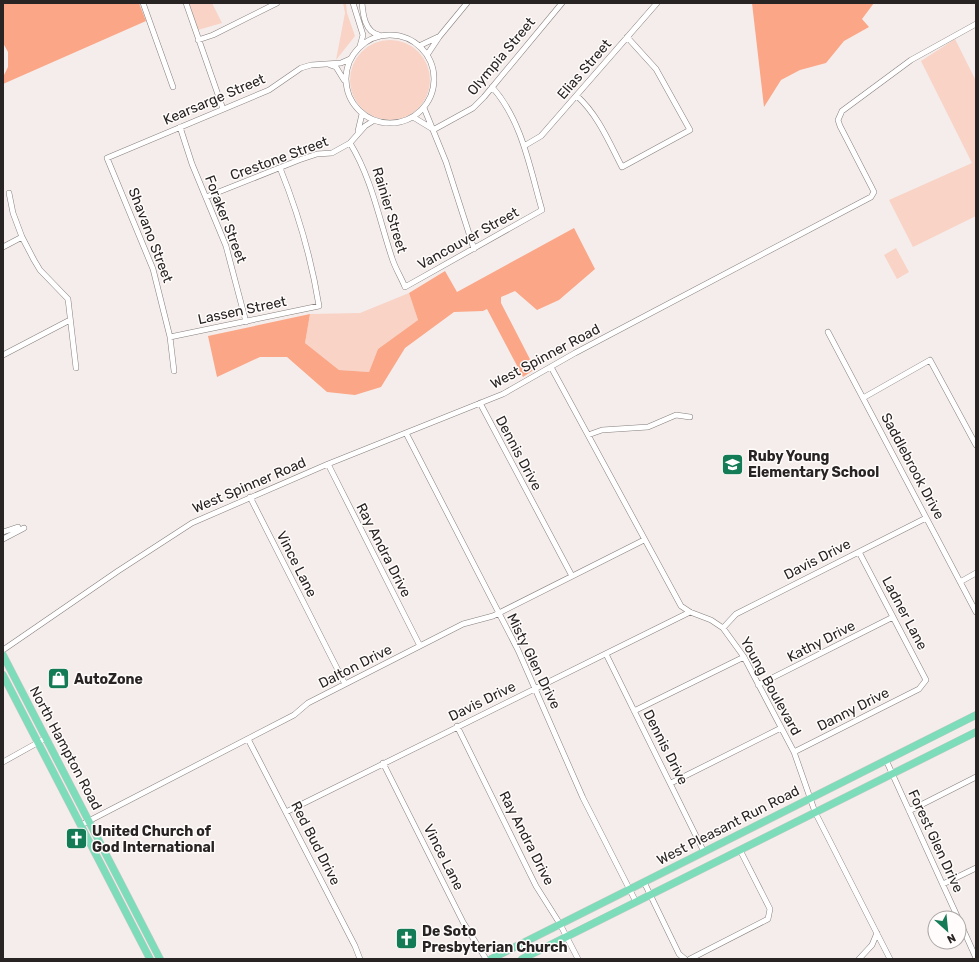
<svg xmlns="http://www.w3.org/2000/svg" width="979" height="962" viewBox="0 0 979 962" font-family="Rubik,sans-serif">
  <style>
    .green { fill: #f8d3c6 }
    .forest { fill: #faa687 }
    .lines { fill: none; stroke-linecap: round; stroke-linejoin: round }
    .minor-casing { stroke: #857f7d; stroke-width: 6 }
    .major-casing { stroke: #cbcaca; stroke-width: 8 }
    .minor { stroke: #fff; stroke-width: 5 }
    .major { stroke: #7ddcb9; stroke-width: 7 }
    .labels { text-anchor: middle; stroke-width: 3; stroke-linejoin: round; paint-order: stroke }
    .street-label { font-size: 14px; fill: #272423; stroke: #fffcfb }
    .poi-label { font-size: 14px; font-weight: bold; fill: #272423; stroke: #fffcfb; text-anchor: start }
  </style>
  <rect width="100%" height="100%" fill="#f5edeb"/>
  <!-- green -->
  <path class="green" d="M 189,3 L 212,3 L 222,23 L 198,30 Z
    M 343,3 L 346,3 L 347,13 L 355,36 L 336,60 L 345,13 Z
    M 955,39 L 976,81 L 976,216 L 913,247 L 889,200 L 972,163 L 921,61 Z
    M350 80a40 40 0 1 1 80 0a40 40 0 1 1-80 0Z
    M 896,248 L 909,272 L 897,279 L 884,255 Z
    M 409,293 L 418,320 L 378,349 L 369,372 L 339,370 L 305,343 L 310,314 L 360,313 Z"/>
  <!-- forest -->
  <path class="forest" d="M 3,3 L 139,3 L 146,21 L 3,84 L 3,77 L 8,67 L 8,52 L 3,43 Z
    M 752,3 L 874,3 L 862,19 L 869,27 L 844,41 L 826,63 L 800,70 L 781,80 L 764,107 Z
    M 574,228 L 595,269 L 559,300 L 537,310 L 515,291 L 501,297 L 501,303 L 535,369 L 523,377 L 487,309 L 483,311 L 454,312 L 405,348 L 381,387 L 355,395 L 327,392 L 287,357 L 260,357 L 217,377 L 208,336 L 310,314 L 305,343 L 339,370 L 369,372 L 378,349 L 418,320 L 409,293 L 445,271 L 457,292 Z"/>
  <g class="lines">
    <defs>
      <path id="minor" d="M 143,3 L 173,87
        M 186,3 L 223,109
        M 353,3 L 363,35 L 360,46
        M 362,3 C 363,15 365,32 379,35
        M346 79a44 44 0 1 1 88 0a44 44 0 1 1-88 0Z
        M 198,40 L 213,35 L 277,3
        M 419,46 L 438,37
        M 427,55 L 439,37 L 467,3
        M 330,65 L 336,67 L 344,80
        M 577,96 C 598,115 609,142 622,167 L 690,130 L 656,69 L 627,37
        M 424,108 L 446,162 L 474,249
        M 413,117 L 431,128
        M 180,127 L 192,164 L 226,246 L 246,322
        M 433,130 L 473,108 L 484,97 L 562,3
        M 358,131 L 362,114
        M 350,143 C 372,179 379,219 392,258 C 395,268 401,277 405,287 L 542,210 C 530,169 522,120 492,87
        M 524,146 L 541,136 L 657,3
        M 9,193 L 13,213 L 22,237 L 34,260 L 40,270 L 68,299 L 76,368
        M 206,197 L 299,160 L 317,154 L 332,153 L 350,143 L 365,126 L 373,121
        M 3,247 L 22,237
        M 828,332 L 976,612
        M 170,337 L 319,306 C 311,256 299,215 280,168
        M 3,355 L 70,320
        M 551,367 L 681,606 L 690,612 L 711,620 L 723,628 L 744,657 L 794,752 L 815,812 L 890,959
        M 174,371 L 170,337 L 153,269 L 107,158 L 269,90 L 301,68 L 311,65 L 341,63 L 350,59
        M 863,398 L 930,360 L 976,445
        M 480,403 L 572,576
        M 406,433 L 518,650 L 583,798 L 636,902
        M 588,435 L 602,430 L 648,427 L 676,415 L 690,417
        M 328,464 L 420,646
        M 250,497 L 345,684
        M 3,532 L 18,527
        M 3,539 L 24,528
        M 960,582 L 976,573
        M 723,628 L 736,614 L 926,518
        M 3,650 L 118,571 L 192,523 L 328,464 L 503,394 L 575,353 L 871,197 L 874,192 L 871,186 L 840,126 L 838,120 L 842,111 L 911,60 L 976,24
        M 606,654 L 704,852
        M 758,685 L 893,617
        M 634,711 L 744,657
        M 457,726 L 536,886 L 560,924 L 578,959
        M 248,739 L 355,946 L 360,959
        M 794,752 L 919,689 L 926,680 L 859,552
        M 886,760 L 958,918
        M 3,762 L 46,738
        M 383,763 L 463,922 L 486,959
        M 671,783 L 781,728
        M 909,811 L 976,777
        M 286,812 L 690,612
        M 81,825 L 294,715 L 308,703 L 463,624 L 493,616 L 644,540
        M 644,882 L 679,954 L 685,959
        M 943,884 L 976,868
        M 959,920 L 976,958
        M 690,959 L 768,919 L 770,909 L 740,850
        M 859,959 L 872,945 L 877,933"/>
      <path id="major" d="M 3,655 L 160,959
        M 3,675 L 150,959
        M 491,959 L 976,715
        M 522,959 L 976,732"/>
    </defs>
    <!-- minor casing -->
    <use href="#minor" class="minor-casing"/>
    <!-- major casing -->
    <use href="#major" class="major-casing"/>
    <!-- minor -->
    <use href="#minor" class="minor"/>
    <!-- major -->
    <use href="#major" class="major"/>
  </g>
  <!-- icons -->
  <defs>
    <symbol id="school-square" viewBox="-11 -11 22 22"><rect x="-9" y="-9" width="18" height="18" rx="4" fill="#137b55" stroke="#fffcfb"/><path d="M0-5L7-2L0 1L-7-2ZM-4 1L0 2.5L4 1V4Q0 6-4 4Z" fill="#fff"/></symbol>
    <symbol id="shop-square" viewBox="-11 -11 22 22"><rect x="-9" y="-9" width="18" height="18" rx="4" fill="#137b55" stroke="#fffcfb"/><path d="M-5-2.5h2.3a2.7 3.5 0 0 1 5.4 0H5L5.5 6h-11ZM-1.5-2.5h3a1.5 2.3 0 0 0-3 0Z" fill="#fff"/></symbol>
    <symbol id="church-square" viewBox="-11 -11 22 22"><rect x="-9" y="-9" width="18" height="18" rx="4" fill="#137b55" stroke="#fffcfb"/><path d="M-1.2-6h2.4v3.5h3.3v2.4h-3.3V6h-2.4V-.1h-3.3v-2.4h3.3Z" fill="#fff"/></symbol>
  </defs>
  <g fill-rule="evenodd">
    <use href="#school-square" x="720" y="452" width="25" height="25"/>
    <use href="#shop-square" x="46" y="666" width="25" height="25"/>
    <use href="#church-square" x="64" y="826" width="25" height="25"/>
    <use href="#church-square" x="394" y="926" width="25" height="25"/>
  </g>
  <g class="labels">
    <!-- street labels -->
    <g class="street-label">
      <text transform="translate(501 56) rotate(-50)" y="5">Olympia Street</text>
      <text transform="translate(584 69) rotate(-49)" y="5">Elias Street</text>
      <text transform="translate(214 99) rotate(-23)" y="5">Kearsarge Street</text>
      <text transform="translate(279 158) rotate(-20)" y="5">Crestone Street</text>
      <text transform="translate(390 210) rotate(73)" y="5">Rainier Street</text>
      <text transform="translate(226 219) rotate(69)" y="5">Foraker Street</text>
      <text transform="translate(151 235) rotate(69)" y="5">Shavano Street</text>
      <text transform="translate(468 238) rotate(-29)" y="5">Vancouver Street</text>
      <text transform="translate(242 310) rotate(-12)" y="5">Lassen Street</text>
      <text transform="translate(545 356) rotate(-28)" y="5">West Spinner Road</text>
      <text transform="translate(519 453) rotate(62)" y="5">Dennis Drive</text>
      <text transform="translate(913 466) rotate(62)" y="5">Saddlebrook Drive</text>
      <text transform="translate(249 485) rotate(-23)" y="5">West Spinner Road</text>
      <text transform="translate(384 550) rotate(63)" y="5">Ray Andra Drive</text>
      <text transform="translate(817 559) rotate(-27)" y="5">Davis Drive</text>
      <text transform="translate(297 564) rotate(63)" y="5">Vince Lane</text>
      <text transform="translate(905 613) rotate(62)" y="5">Ladner Lane</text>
      <text transform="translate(821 641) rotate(-27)" y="5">Kathy Drive</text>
      <text transform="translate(534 661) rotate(64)" y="5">Misty Glen Drive</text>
      <text transform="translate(355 666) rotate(-27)" y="5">Dalton Drive</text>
      <text transform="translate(771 686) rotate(61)" y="5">Young Boulevard</text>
      <text transform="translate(482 701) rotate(-26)" y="5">Davis Drive</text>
      <text transform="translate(853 709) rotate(-27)" y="5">Danny Drive</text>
      <text transform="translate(666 747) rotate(63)" y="5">Dennis Drive</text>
      <text transform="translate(66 748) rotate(62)" y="5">North Hampton Road</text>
      <text transform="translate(728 825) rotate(-27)" y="5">West Pleasant Run Road</text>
      <text transform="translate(527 838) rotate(63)" y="5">Ray Andra Drive</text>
      <text transform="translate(936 841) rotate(65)" y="5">Forest Glen Drive</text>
      <text transform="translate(316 843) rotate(63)" y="5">Red Bud Drive</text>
      <text transform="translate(444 857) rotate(63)" y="5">Vince Lane</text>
    </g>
    <!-- poi labels -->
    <g class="poi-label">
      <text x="748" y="461">Ruby Young<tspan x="748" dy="16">Elementary School</tspan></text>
      <text x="74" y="684">AutoZone</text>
      <text x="92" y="836">United Church of<tspan x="92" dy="16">God International</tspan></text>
      <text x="422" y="936">De Soto<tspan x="422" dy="16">Presbyterian Church</tspan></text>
    </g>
  </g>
  <!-- border -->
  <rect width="979" height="962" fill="none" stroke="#272423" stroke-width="8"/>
  <!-- north arrow -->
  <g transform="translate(947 930) rotate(153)"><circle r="19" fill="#fffcfb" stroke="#a9a6a5"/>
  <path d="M0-3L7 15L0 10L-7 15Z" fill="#137b55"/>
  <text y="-6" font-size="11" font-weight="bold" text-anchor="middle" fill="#272423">N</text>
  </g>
</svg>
